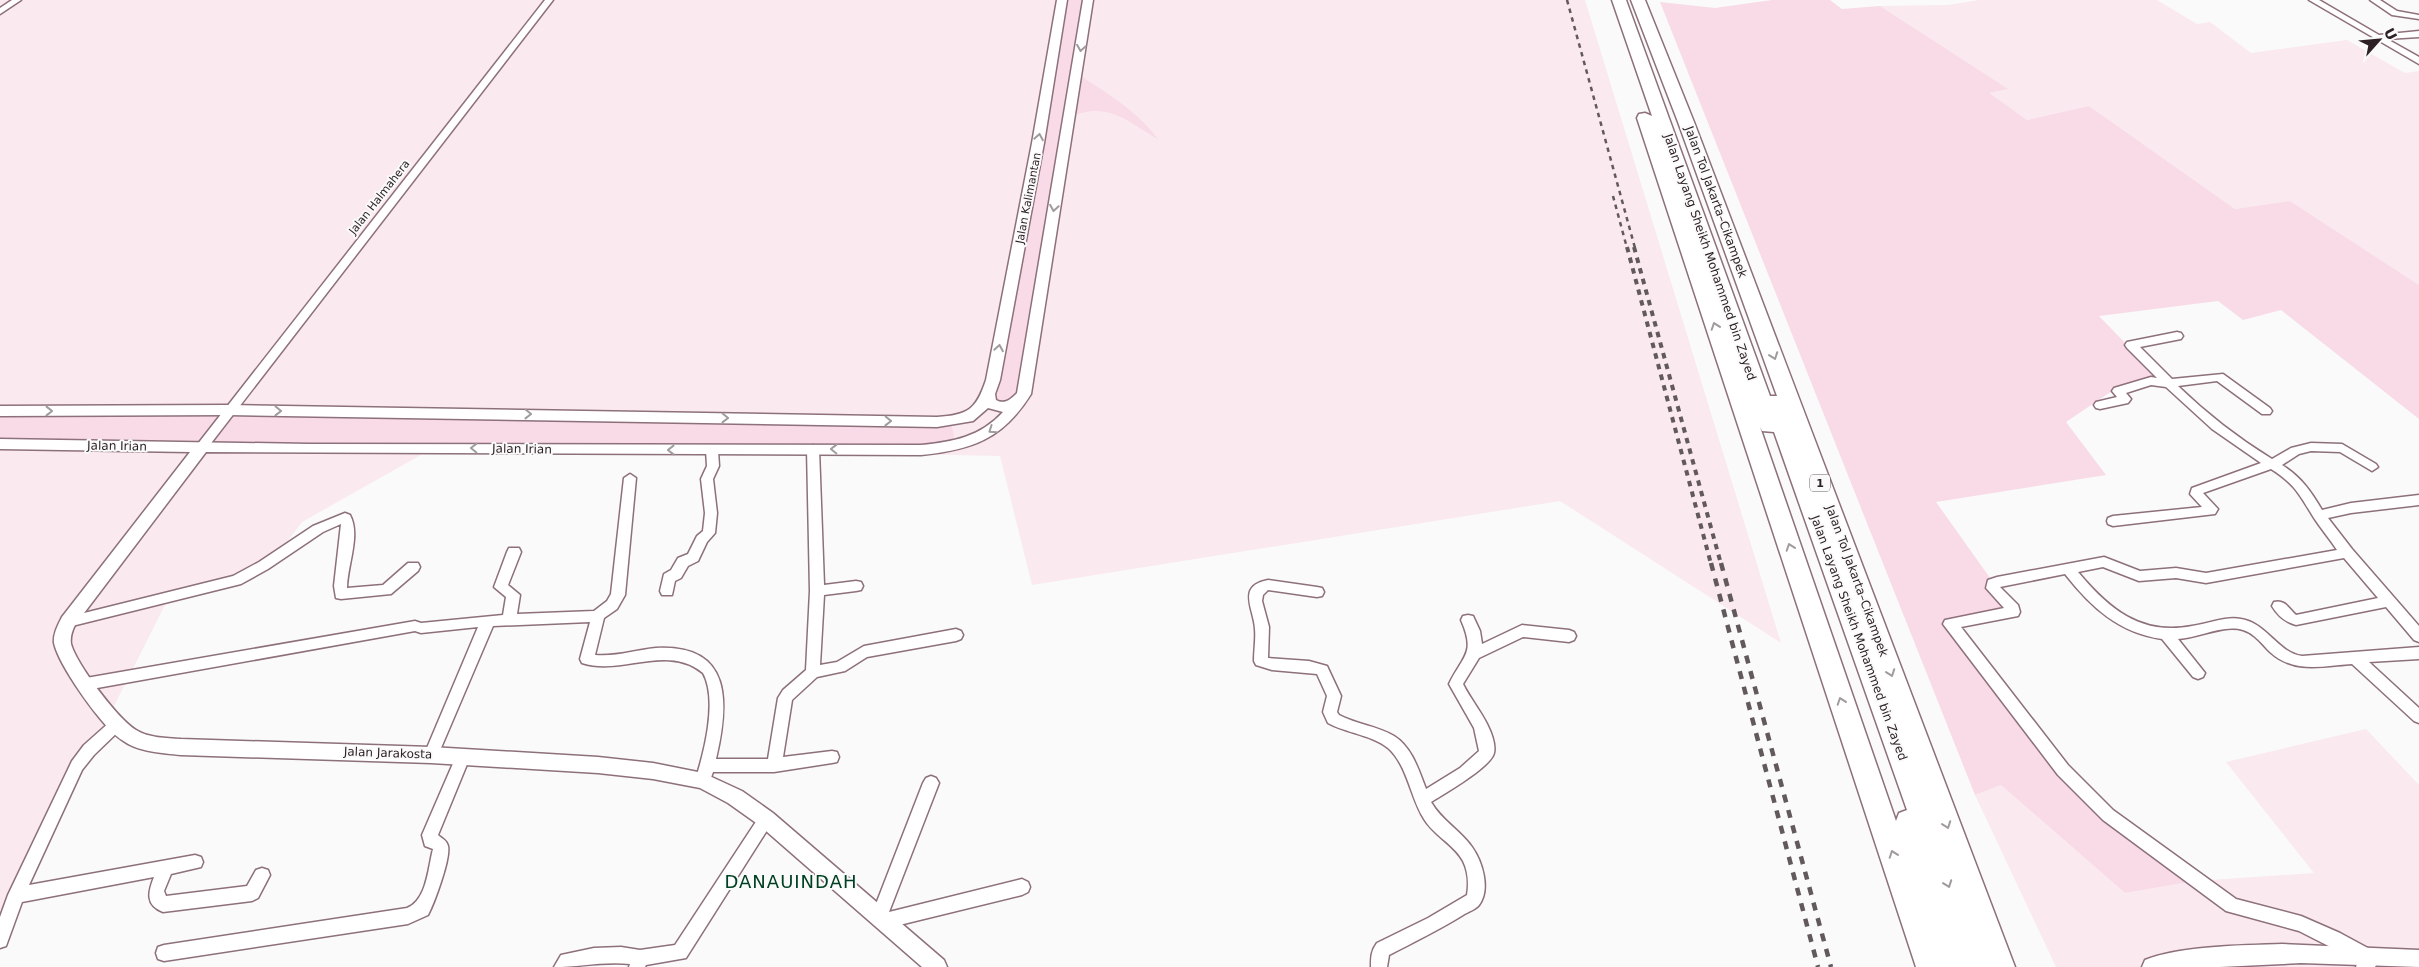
<svg xmlns="http://www.w3.org/2000/svg" width="2419" height="967" viewBox="0 0 2419 967" font-family="'DejaVu Sans',sans-serif">
  <style>
    .built { fill: #fae9ef }
    .green { fill: #f8dbe6 }
    .lines { fill: none; stroke-linecap: round; stroke-linejoin: round }
    .minor-casing { stroke: #8d707b; stroke-width: 3 }
    .tertiary-casing { stroke: #8d707b; stroke-width: 3 }
    .motorway-casing { stroke: #8d707b; stroke-width: 3 }
    .minor { fill: #fff; fill-rule: evenodd }
    .tertiary { fill: #fff; fill-rule: evenodd }
    .motorway { fill: #fff; fill-rule: evenodd }
    .rail-far2 { stroke: #62595d; stroke-width: 2.5; stroke-dasharray: 4.5 4.5; stroke-linecap: butt }
    .rail-far1 { stroke: #62595d; stroke-width: 4; stroke-dasharray: 5.5 5.5; stroke-linecap: butt }
    .rail { stroke: #62595d; stroke-width: 4.5; stroke-dasharray: 8 8; stroke-linecap: butt }
    .oneway { stroke: #a09b9d }
    .labels { text-anchor: middle; stroke-width: 4; stroke-linejoin: round; paint-order: stroke }
    .far-street-label { font-size: 11px; fill: #2d2126; stroke: #fafafa }
    .shield { fill: #fafafa; stroke: #6a6266; stroke-width: 1 }
    .shield-label { font-size: 11px; font-weight: bold; fill: #2d2126 }
    .street-label { font-size: 12px; fill: #2d2126; stroke: #fafafa }
    .near-quarter-label { font-size: 18px; letter-spacing: 1px; fill: #004022; stroke: #fafafa }
  </style>
  <rect width="100%" height="100%" fill="#fafafa"/>
  <!-- built -->
  <path class="built" d="M 0,0 L 1585,0 L 1781,643 L 1560,501 L 1032,585 L 1000,456 L 712,450 L 433,448 L 302,522 L 266,570 L 169,597 L 0,932 Z
    M 1979,0 L 2157,0 L 2197,24 L 2210,22 L 2251,53 L 2347,40 L 2405,73 L 2419,71 L 2419,285 L 2290,201 L 2235,209 L 2089,106 L 2027,120 L 1988,93 L 2007,89 L 1880,6 L 1948,5 Z
    M 2366,729 L 2419,785 L 2419,967 L 2056,967 L 1975,795 L 2001,785 L 2125,893 L 2195,881 L 2314,873 L 2226,762 Z"/>
  <!-- green -->
  <path class="green" d="M 1062,0 L 1088,0 L 1076,73 C 1108,94 1135,109 1158,139 C 1124,120 1110,101 1069,117 L 1024,394 L 1011,405 L 989,400 Z
    M 1772,0 L 1830,0 L 1842,9 L 1880,6 L 2008,89 L 1989,93 L 2027,120 L 2089,106 L 2235,209 L 2290,201 L 2419,285 L 2419,419 L 2281,310 L 2243,320 L 2218,301 L 2099,316 L 2158,377 L 2109,393 L 2066,422 L 2106,475 L 1936,502 L 2010,606 L 1952,620 L 2107,817 L 2195,881 L 2125,893 L 2001,785 L 1975,795 L 1660,2 L 1715,8 Z
    M 0,410 L 946,422 L 952,427 L 954,436 L 949,444 L 941,449 L 0,444 Z"/>
  <g class="lines">
    <defs>
      <path id="minor" d="M 12,0 L 21,0 L 0,14 L 0,8 Z
        M 545,0 L 553,0 L 205,451 L 197,451 L 195,448 L 197,445 Z
        M 2309,0 L 2319,0 L 2379,35 L 2419,31 L 2419,37 L 2387,39 L 2419,57 L 2419,64 Z
        M 2370,0 L 2380,0 L 2397,11 L 2419,15 L 2419,19 L 2392,15 Z
        M 2177,332 L 2181,333 L 2183,336 L 2181,339 L 2140,347 L 2172,379 L 2223,374 L 2270,408 L 2272,411 L 2270,414 L 2262,414 L 2217,381 L 2178,386 C 2207,414 2238,438 2272,459 L 2291,448 L 2311,443 L 2342,444 L 2376,464 L 2378,467 L 2372,471 L 2340,452 L 2311,451 L 2299,454 L 2282,465 C 2301,477 2311,491 2322,510 L 2351,503 L 2419,495 L 2419,505 L 2351,513 L 2328,518 L 2352,549 L 2419,626 L 2419,642 L 2414,640 L 2386,607 L 2296,625 C 2285,622 2278,616 2272,606 L 2274,602 C 2285,599 2289,609 2296,615 L 2378,598 L 2344,558 L 2206,583 L 2176,578 L 2139,581 L 2103,567 L 2078,572 C 2109,609 2141,636 2192,626 C 2208,624 2225,616 2241,619 C 2267,623 2278,653 2302,656 L 2419,647 L 2419,659 L 2369,662 L 2419,708 L 2419,723 L 2414,721 L 2352,664 C 2323,666 2294,674 2270,652 C 2262,644 2254,633 2243,630 C 2223,624 2199,638 2178,639 L 2205,673 L 2203,677 L 2198,679 L 2193,677 L 2162,639 C 2119,633 2091,607 2065,574 L 2000,587 L 2018,605 L 2020,612 L 2018,616 L 1961,627 L 2068,765 L 2113,810 L 2236,899 L 2301,916 L 2340,933 L 2377,953 L 2379,959 L 2375,967 L 2356,967 L 2358,961 L 2299,931 L 2226,911 L 2103,820 L 2058,775 L 1943,624 L 1945,620 L 1950,619 L 2004,608 L 1986,588 L 1988,580 L 1997,577 L 2104,557 L 2140,571 L 2176,568 L 2206,573 L 2337,550 C 2330,539 2321,529 2314,518 C 2299,494 2296,485 2271,469 L 2203,493 L 2218,509 L 2215,514 L 2113,526 L 2108,524 L 2107,521 L 2108,518 L 2113,516 L 2202,507 L 2190,494 L 2192,488 L 2261,463 L 2212,429 L 2166,387 L 2151,385 L 2126,393 L 2131,399 L 2128,403 L 2100,409 L 2096,408 L 2094,405 L 2096,402 L 2117,397 L 2112,391 L 2114,388 L 2151,377 L 2157,378 L 2127,348 L 2125,345 L 2127,342 Z
        M 813,445 L 819,449 L 824,585 L 856,581 L 861,582 L 863,586 L 861,590 L 856,591 L 824,595 L 820,665 L 837,662 L 864,646 L 956,629 L 961,631 L 963,635 L 961,639 L 956,641 L 867,657 L 845,671 L 817,677 L 792,700 L 783,757 L 832,751 L 837,752 L 839,757 L 837,762 L 832,763 L 774,772 L 713,772 L 708,786 L 703,788 L 698,786 L 695,781 C 704,753 718,700 703,673 C 667,643 622,676 582,663 L 580,659 L 590,622 L 493,626 L 438,755 L 436,760 L 431,761 L 426,760 L 424,755 L 478,627 L 421,633 L 415,631 L 86,690 L 81,688 L 79,684 L 81,680 L 86,678 L 415,621 L 421,623 L 503,615 L 506,597 L 494,587 L 507,552 L 509,548 L 519,548 L 521,552 L 508,585 L 520,595 L 517,614 L 594,611 L 607,601 L 611,594 L 624,478 L 630,474 L 636,478 L 625,595 L 617,609 L 604,618 L 595,655 C 616,657 635,650 656,648 C 733,644 729,703 716,759 L 768,759 L 778,698 L 783,690 L 806,670 L 810,591 L 807,449 Z
        M 712,446 L 718,450 L 719,466 L 713,479 L 717,513 L 715,533 L 707,542 L 698,561 L 688,566 L 681,578 L 675,581 L 672,595 L 662,595 L 660,591 L 664,574 L 671,570 L 678,558 L 688,554 L 697,536 L 703,531 L 705,513 L 701,479 L 707,466 L 706,450 Z
        M 345,513 L 350,515 C 361,535 347,566 347,588 L 383,585 L 408,563 L 418,563 L 420,567 L 418,571 L 391,594 L 341,599 L 336,598 L 334,586 L 341,524 L 323,532 L 268,569 L 241,584 L 68,627 L 63,626 L 61,622 L 63,618 L 68,617 L 233,576 L 259,562 L 313,526 Z
        M 1268,580 L 1317,587 L 1322,588 L 1324,592 L 1322,596 L 1317,597 L 1268,590 L 1263,595 L 1262,601 L 1269,627 L 1268,658 L 1309,661 L 1327,666 L 1341,696 L 1337,712 L 1339,715 C 1356,724 1377,726 1394,736 C 1412,747 1419,771 1426,789 L 1460,768 L 1479,751 L 1474,728 L 1449,684 C 1463,655 1476,654 1461,620 L 1463,616 L 1468,615 L 1473,616 L 1480,631 L 1482,644 L 1522,625 L 1569,630 L 1574,632 L 1576,636 L 1574,640 L 1569,642 L 1523,637 L 1479,658 L 1463,684 C 1470,698 1480,710 1487,724 C 1491,732 1496,744 1494,753 C 1491,767 1444,794 1431,802 C 1442,821 1460,830 1472,847 C 1482,861 1491,889 1479,905 C 1476,909 1468,912 1463,915 C 1439,930 1414,942 1389,955 L 1387,967 L 1371,967 C 1371,957 1371,951 1377,943 L 1428,918 L 1467,895 C 1469,884 1468,871 1463,861 C 1454,844 1434,836 1424,819 C 1410,797 1408,766 1388,748 C 1372,735 1346,733 1328,723 L 1323,712 L 1327,696 L 1317,674 L 1272,670 L 1256,665 L 1254,661 C 1254,650 1256,639 1255,629 C 1254,609 1236,586 1268,580 Z
        M 116,719 L 121,721 L 123,725 L 121,729 L 94,755 L 82,770 L 29,885 L 195,855 L 201,857 L 203,862 L 201,867 L 171,874 L 164,891 L 166,896 L 247,886 L 256,870 L 262,868 L 268,870 L 270,875 L 258,898 L 252,901 L 163,912 C 145,905 148,892 154,877 L 22,902 L 6,946 L 0,948 L 0,917 L 8,895 L 72,761 L 84,745 L 111,721 Z
        M 463,751 L 468,752 L 470,757 L 438,835 C 442,839 446,839 448,846 C 451,858 434,904 428,915 L 408,924 L 164,961 L 158,959 L 156,953 L 158,947 L 164,945 L 407,908 C 427,900 428,868 433,849 L 425,846 L 422,835 L 458,752 Z
        M 931,776 L 936,778 L 939,783 L 889,912 L 1022,879 L 1028,882 L 1030,887 L 1028,892 L 1022,895 L 883,929 L 877,927 L 871,917 L 923,783 L 926,778 Z
        M 766,812 L 771,814 L 774,819 L 771,824 L 686,958 L 646,965 L 645,967 L 629,967 L 630,964 C 604,961 579,967 554,967 L 561,955 L 594,948 L 621,947 L 640,950 L 675,945 L 761,814 Z"/>
      <path id="tertiary" d="M 1057,0 L 1067,0 L 1044,143 L 1000,380 L 995,394 L 996,400 C 1005,405 1011,399 1017,393 L 1083,0 L 1093,0 L 1031,394 C 1003,439 972,450 921,455 L 206,452 L 75,625 C 72,631 70,637 71,644 C 77,665 118,719 136,730 C 149,738 166,738 181,739 L 431,747 L 598,757 L 653,763 L 703,773 L 742,791 L 773,813 L 944,960 L 947,967 L 922,967 L 759,825 L 728,803 L 700,788 L 653,779 L 598,773 L 431,763 L 181,755 C 162,753 138,752 122,740 C 102,727 59,666 54,643 C 53,634 58,625 62,617 L 190,452 L 0,449 L 0,439 L 309,444 L 921,445 C 953,442 980,437 1003,412 L 988,408 L 973,421 L 937,427 L 229,415 L 0,416 L 0,406 L 229,405 L 937,417 C 968,415 976,410 986,380 L 1032,143 Z
        M 2282,944 L 2419,950 L 2419,967 L 2301,963 L 2220,967 L 2142,967 L 2145,960 C 2179,946 2245,945 2282,944 Z"/>
      <path id="motorway" d="M 1612,0 L 1626,0 L 1770,396 L 1777,396 L 1678,122 L 1631,0 L 1645,0 L 1694,122 L 2015,967 L 1916,967 L 1637,118 L 1639,114 L 1645,113 L 1652,116 ZM 1760,427 L 1762,431 L 1774,432 L 1907,810 L 1899,813 L 1896,821 Z"/>
    </defs>
    <!-- minor casing -->
    <use href="#minor" class="minor-casing"/>
    <!-- tertiary casing -->
    <use href="#tertiary" class="tertiary-casing"/>
    <!-- motorway casing -->
    <use href="#motorway" class="motorway-casing"/>
    <!-- minor -->
    <use href="#minor" class="minor"/>
    <!-- tertiary -->
    <use href="#tertiary" class="tertiary"/>
    <!-- motorway -->
    <use href="#motorway" class="motorway"/>
    <!-- rail-far2 -->
    <path class="rail-far2" d="M 1567,0 L 1635,248
      M 1613,196 L 1627,248"/>
    <!-- rail-far1 -->
    <path class="rail-far1" d="M 1627,247 L 1711,564
      M 1634,247 L 1721,564"/>
    <!-- rail -->
    <path class="rail" d="M 1711,563 L 1818,967
      M 1721,563 L 1831,967"/>
  </g>
  <!-- one-way arrows -->
  <defs><path id="oneway-chevron" d="M-2-3.5L2.5 0L-2 3.5" fill="none" stroke-width="1.6" stroke-linecap="round" stroke-linejoin="round" transform="scale(1.25)"/></defs>
  <g class="oneway">
    <use href="#oneway-chevron" transform="translate(1081 48) rotate(99)"/>
    <use href="#oneway-chevron" transform="translate(1039 137) rotate(-80)"/>
    <use href="#oneway-chevron" transform="translate(1054 208) rotate(99)"/>
    <use href="#oneway-chevron" transform="translate(1715 326) rotate(-109)"/>
    <use href="#oneway-chevron" transform="translate(999 348) rotate(-80)"/>
    <use href="#oneway-chevron" transform="translate(1774 356) rotate(70)"/>
    <use href="#oneway-chevron" transform="translate(49 411)"/>
    <use href="#oneway-chevron" transform="translate(278 411) rotate(1)"/>
    <use href="#oneway-chevron" transform="translate(528 414) rotate(1)"/>
    <use href="#oneway-chevron" transform="translate(725 418) rotate(1)"/>
    <use href="#oneway-chevron" transform="translate(888 421) rotate(1)"/>
    <use href="#oneway-chevron" transform="translate(992 430) rotate(145)"/>
    <use href="#oneway-chevron" transform="translate(474 448) rotate(-179)"/>
    <use href="#oneway-chevron" transform="translate(834 449) rotate(-179)"/>
    <use href="#oneway-chevron" transform="translate(671 450) rotate(-180)"/>
    <use href="#oneway-chevron" transform="translate(1790 547) rotate(-109)"/>
    <use href="#oneway-chevron" transform="translate(1891 673) rotate(70)"/>
    <use href="#oneway-chevron" transform="translate(1841 701) rotate(-109)"/>
    <use href="#oneway-chevron" transform="translate(1947 825) rotate(70)"/>
    <use href="#oneway-chevron" transform="translate(1893 854) rotate(-109)"/>
    <use href="#oneway-chevron" transform="translate(1948 884) rotate(70)"/>
  </g>
  <g class="labels">
    <!-- far-street labels -->
    <g class="far-street-label">
      <text transform="translate(379 197) rotate(-52)" y="4">Jalan Halmahera</text>
      <text transform="translate(1028 198) rotate(-79)" y="4">Jalan Kalimantan</text>
    </g>
    <!-- shield labels -->
    <rect class="shield" x="1810" y="474.5" width="20" height="17" rx="4"/>
    <g class="shield-label">
      <text x="1820" y="487">1</text>
    </g>
    <!-- street labels -->
    <g class="street-label">
      <text transform="translate(1716 202) rotate(70)" y="4">Jalan Tol Jakarta–Cikampek</text>
      <text transform="translate(1710 257) rotate(71)" y="4">Jalan Layang Sheikh Mohammed bin Zayed</text>
      <text transform="translate(117 446) rotate(1)" y="4">Jalan Irian</text>
      <text transform="translate(522 449) rotate(1)" y="4">Jalan Irian</text>
      <text transform="translate(1857 581) rotate(70)" y="4">Jalan Tol Jakarta–Cikampek</text>
      <text transform="translate(1859 638) rotate(70)" y="4">Jalan Layang Sheikh Mohammed bin Zayed</text>
      <text transform="translate(388 753) rotate(2)" y="4">Jalan Jarakosta</text>
    </g>
    <!-- near-quarter labels -->
    <g class="near-quarter-label">
      <text x="791" y="888">DANAUINDAH</text>
    </g>
  </g>
  <!-- north arrow -->
  <g transform="translate(2379 40) rotate(63)" stroke="#fafafa" stroke-width="4" paint-order="stroke">
  <path d="M0-4L9 19L0 12L-9 19Z" fill="#2d2126"/>
  <text y="-8" font-size="14" font-weight="bold" text-anchor="middle" fill="#2d2126">U</text>
  </g>
</svg>
